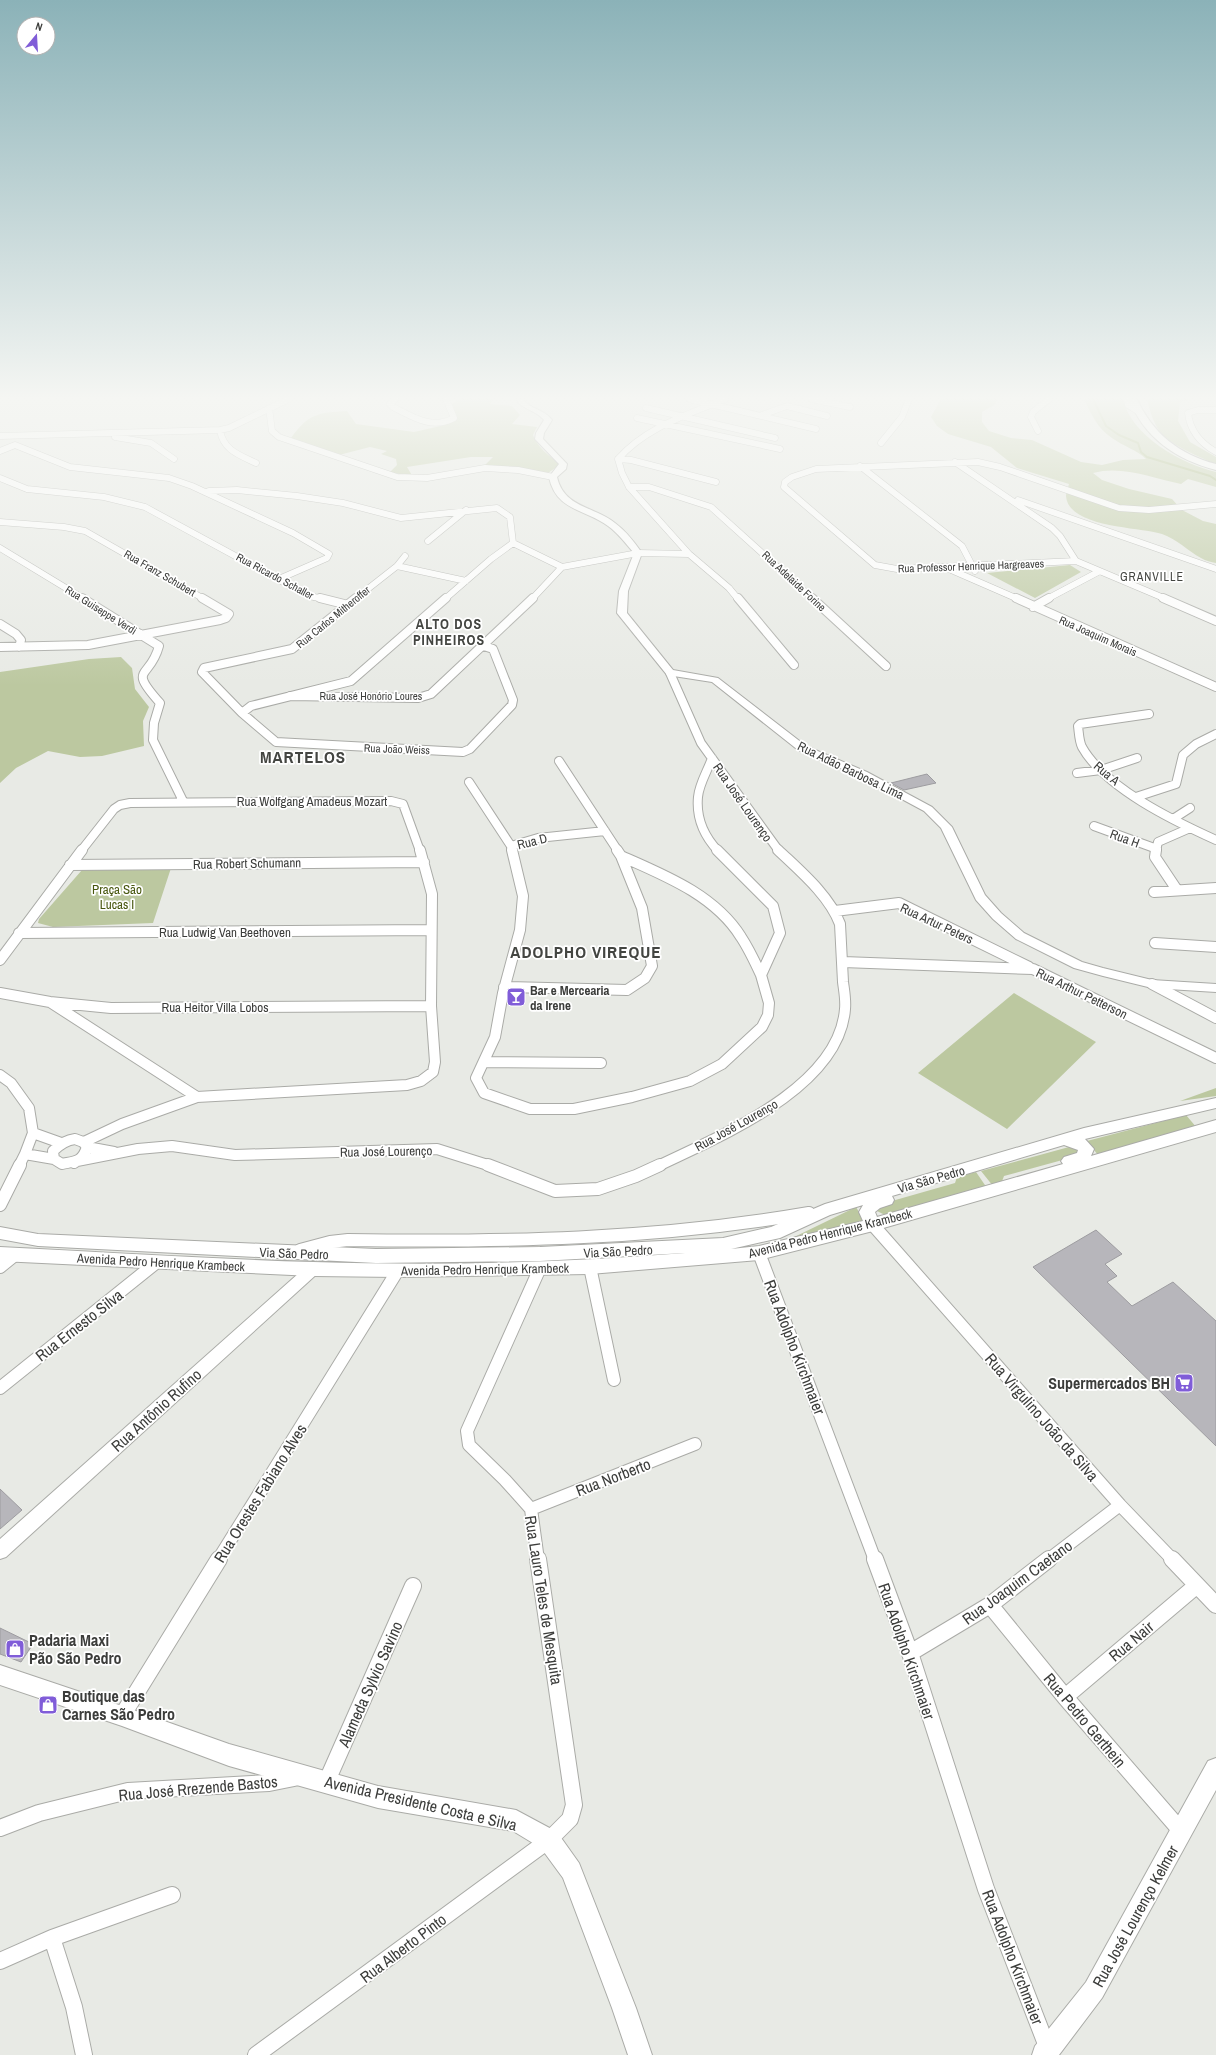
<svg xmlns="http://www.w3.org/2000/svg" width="1216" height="2055" viewBox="0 0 1216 2055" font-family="'Archivo Narrow',sans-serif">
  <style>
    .green { fill: #bcc8a0 }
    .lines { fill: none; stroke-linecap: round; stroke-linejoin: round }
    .stream { stroke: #9fb070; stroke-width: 2 }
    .building { fill: #b7b6bb; stroke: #9d9ca0 }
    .minor-far4-casing { stroke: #aaaba7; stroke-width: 7 }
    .minor-far3-casing { stroke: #aaaba7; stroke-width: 10 }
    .minor-far2-casing { stroke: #aaaba7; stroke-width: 12 }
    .minor-far1-casing { stroke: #aaaba7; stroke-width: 14 }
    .minor-casing { stroke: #aaaba7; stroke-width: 18 }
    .tertiary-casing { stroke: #aaaba7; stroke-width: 2 }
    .secondary-casing { stroke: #aaaba7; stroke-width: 2 }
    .minor-far4 { stroke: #fff; stroke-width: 6 }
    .minor-far3 { stroke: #fff; stroke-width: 8 }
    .minor-far2 { stroke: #fff; stroke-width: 10 }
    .minor-far1 { stroke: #fff; stroke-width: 12 }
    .minor { stroke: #fff; stroke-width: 16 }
    .tertiary { fill: #fff; fill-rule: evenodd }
    .secondary { fill: #fff; fill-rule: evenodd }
    .labels { text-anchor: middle; stroke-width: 3.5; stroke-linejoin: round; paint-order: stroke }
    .far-street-label { font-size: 11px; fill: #3c3d3b; stroke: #fff }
    .far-neighbourhood-label { font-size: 12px; letter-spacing: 1px; fill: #434541; stroke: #fff }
    .street-label { font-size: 13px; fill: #3c3d3b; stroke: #fff }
    .park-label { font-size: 13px; fill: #47560d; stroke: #fff }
    .poi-label { font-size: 13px; font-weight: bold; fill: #3c3d3b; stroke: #fff; text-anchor: start }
    .far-district-label { font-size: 14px; font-weight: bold; letter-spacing: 1px; fill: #434541; stroke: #fff }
    .near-street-label { font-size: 16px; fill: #3c3d3b; stroke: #fff }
    .near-poi-label { font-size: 16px; font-weight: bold; fill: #3c3d3b; stroke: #fff; text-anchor: start }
    .district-label { font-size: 17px; font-weight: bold; letter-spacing: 1px; fill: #434541; stroke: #fff }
  </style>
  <rect width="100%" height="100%" fill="#e8eae5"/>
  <!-- green -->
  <path class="green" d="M 460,399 L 493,399 L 490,404 L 512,406 L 520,415 L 512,424 L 537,427 L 533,435 C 537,447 550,457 561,464 L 548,473 L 511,467 L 484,466 L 493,457 L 471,457 L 407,467 L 413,477 L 390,472 L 397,465 L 396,459 L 381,454 L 387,451 L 370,447 L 335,456 L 291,438 C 309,413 318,413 347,411 L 356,424 L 414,432 L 445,425 L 456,419 L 450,405 Z
    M 941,399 L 998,399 L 994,405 L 982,412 L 982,422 L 989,431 L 1011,438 L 1032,440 L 1081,462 L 1102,465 L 1123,460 L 1146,459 C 1137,450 1123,446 1112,438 C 1098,429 1091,414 1084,399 L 1123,399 C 1131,436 1182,464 1216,472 L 1216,487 L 1188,479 L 1181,484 C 1152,478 1122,465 1093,473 L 1102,480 L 1129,489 L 1172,499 L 1182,510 L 1203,521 L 1216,524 L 1216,563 C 1211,562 1206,561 1201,558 C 1188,551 1177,539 1162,534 C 1141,527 1068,528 1066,496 C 1066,493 1068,488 1069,484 L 1017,468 L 991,447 L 948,434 L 937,426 L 931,417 Z
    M 1147,399 L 1192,399 L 1180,402 L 1178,421 L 1190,442 L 1216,457 L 1216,464 C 1201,458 1171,445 1161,433 C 1153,423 1150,411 1147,399 Z
    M 1070,565 L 1081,572 L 1035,598 L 987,573 Z
    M 121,657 L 132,668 L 135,689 L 149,707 L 143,721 L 144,746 L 102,756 L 80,757 L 48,751 L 16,768 L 0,783 L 0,672 L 89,659 Z
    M 171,868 L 153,923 L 53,927 L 38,923 L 39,919 L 82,870 Z
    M 1014,993 L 1096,1042 L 1007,1129 L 918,1073 Z
    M 1216,1088 L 1216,1096 L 1180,1101 Z
    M 1186,1115 L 1197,1128 L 1098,1155 L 1087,1141 Z
    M 1069,1147 L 1078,1150 L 1077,1156 L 1004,1176 L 1001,1184 L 993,1186 L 981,1171 Z
    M 976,1172 L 987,1188 L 889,1214 L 883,1214 L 875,1210 L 878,1205 L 955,1183 L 957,1177 Z
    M 856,1207 L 865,1222 L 784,1242 Z"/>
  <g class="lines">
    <!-- stream -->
    <path class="stream" d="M 1093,399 L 1106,426 L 1119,435 L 1138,443 L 1141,452 L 1147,457 L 1210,476 L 1216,480"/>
  </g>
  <!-- building -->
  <path class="building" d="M 927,774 L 936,783 L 904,790 L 891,783 Z
    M 1096,1230 L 1122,1254 L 1105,1264 L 1117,1276 L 1107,1282 L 1132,1306 L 1173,1282 L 1216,1321 L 1216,1446 L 1033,1267 Z
    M 0,1489 L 22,1510 L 0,1529 Z
    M 0,1628 L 33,1644 L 21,1662 L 0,1654 Z"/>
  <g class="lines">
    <defs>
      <path id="minor-far4" d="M 395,399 L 390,404 L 393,407 C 413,417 432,430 454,418 L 446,399
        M 689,399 L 816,429
        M 725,399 C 687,415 646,427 618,459 L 622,473 L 629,487 L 689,554 L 729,588 L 738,599
        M 811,399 L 850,407
        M 1127,399 L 1128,405 L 1136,410
        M 269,408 L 272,431 L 279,437 L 397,477 L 427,478 L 485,468 L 518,470 L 553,477
        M 646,408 L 775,438
        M 1216,410 L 1198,410 L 1188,413 C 1190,431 1200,443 1216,452
        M 762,415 L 787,406 L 827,416
        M 637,418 L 780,449
        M 220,430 C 223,450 239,455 256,463
        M 1038,431 L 1031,417 L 1033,412 L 1049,399
        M 0,436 L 220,430 L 229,428 L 289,399
        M 115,437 L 151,443 L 174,459
        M 881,443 L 902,417 L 909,399
        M 0,451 L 15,445 L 70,467 L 169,478 L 192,486 L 293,533 L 329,554 L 327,558 L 279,579
        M 618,459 L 631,460 L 716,482
        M 955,462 L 1052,528 L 1060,536 L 1076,561 L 1166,599
        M 860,466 L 962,546 L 975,571
        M 0,478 L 27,489 L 104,497 L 145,507 L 309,596 L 324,599
        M 629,487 L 649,487 L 711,507 L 813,599
        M 209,491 L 237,490 L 297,496 L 343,503 L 401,518 L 497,508 L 510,517 L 513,543
        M 1018,500 L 1216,569
        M 0,522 L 64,527 L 85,531 L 204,599
        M 428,541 L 466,510
        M 513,543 L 562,567
        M 0,548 L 84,599
        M 1076,561 L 897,569 L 875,565 L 784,487 L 785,482 L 792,477 L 816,469 L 978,462 L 1000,467 L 1119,508 L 1149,510 L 1216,504
        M 397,566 L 466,581
        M 949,569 L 1018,599
        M 355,599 L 397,566 L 405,556
        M 445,599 L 491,559 L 513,543
        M 532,599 L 562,567 L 638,553 L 689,554
        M 1047,599 L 1098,572"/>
      <path id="minor-far3" d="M 82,598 L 159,646 C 150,680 127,666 160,703 L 154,723 L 153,740 L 183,801
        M 320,598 L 348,605
        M 356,598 L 292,649 L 204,668 L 202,672 L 242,713 L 276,742 L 463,752 L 470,749 L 512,705 L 513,700 L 493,649 L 484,646
        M 738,598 L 794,665
        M 812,598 L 886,666
        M 1016,598 L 1216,687
        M 1163,598 L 1216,621
        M 1033,607 L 1049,598
        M 0,624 L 16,634 L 21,640 L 19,647
        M 0,647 L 88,645 L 220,620 L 226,618 L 229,614 L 202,598
        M 670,673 L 701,743 L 779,851
        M 290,696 L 418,698 L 431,694 L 533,598
        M 242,713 L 251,706 L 351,681 L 446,598
        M 1149,714 L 1080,724 L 1078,726 C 1079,733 1079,741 1082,747 C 1105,788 1174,821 1216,840
        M 712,758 C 708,770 699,784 698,797 C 696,818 704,836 718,851
        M 559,761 L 618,851
        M 1077,773 L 1101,770 L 1137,758
        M 469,782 L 511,846 L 512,851
        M 1136,797 L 1176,784 L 1183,755 L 1196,744 L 1216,734
        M 1173,819 L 1190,808
        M 1094,826 L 1157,849
        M 511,846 L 538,838 L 605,831
        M 81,851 L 114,809 L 120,805 L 130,803 L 391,801 L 403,804 L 420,851
        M 1156,851 L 1158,842 L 1190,828"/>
      <path id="minor-far2" d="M 512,850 L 523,896 L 520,930 L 503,993 L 495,1037 L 476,1078 L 484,1093 L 530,1109 L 574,1109 L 632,1097 L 690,1081 L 722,1064 L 762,1027 L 768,1015 L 769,1003 L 761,975 L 780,933 L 773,906 L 717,850
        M 617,850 L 621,856 C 664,875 715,895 741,937 C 749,949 755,962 761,975
        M 1156,850 L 1155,857 L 1177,890
        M 70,865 L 424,862
        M 1154,892 L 1216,888
        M 835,911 L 899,903 L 1029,967
        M 19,933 L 431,930
        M 1155,943 L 1216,947
        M 0,960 L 82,850
        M 843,962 L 1033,969 L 1216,1058
        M 1152,984 L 1216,1018
        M 504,987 L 627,990 L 645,978 L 652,966 L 642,908 L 621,856
        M 0,993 L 50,1002 L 111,1008 L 431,1006
        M 50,1002 L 197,1097 L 407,1085 L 421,1081 L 433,1072 L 435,1062 L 431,1006 L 432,894 L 420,850
        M 484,1062 L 601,1063
        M 0,1075 L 11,1083 L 29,1108 L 33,1133 L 61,1143
        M 75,1139 L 83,1142 L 87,1147 C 82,1162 76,1161 62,1164 L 54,1159 L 53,1151 C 59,1145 66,1140 75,1139 Z
        M 84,1142 L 122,1124 L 197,1097
        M 87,1147 L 114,1152
        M 25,1154 L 33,1133
        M 77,1161 L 138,1149 L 172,1146 L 235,1155 L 437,1149 L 491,1166
        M 74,1163 L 77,1161
        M 19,1166 L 25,1154 L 54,1159
        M 658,1166 C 720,1136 839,1088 845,1009 C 846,1000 844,990 843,982 C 842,962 841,943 840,924 C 829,895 800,871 778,850"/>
      <path id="minor-far1" d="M 488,1165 L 555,1191 L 598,1189 L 636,1176 L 660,1165
        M 0,1205 L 20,1165
        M 873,1225 L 1120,1505 L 1173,1560
        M 300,1250 L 330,1242 L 348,1240 C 505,1242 653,1240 809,1213
        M 759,1253 L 875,1560
        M 0,1267 L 16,1254
        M 590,1267 L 614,1380
        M 0,1388 L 157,1262
        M 531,1509 L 695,1444
        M 218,1560 L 398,1270
        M 538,1560 L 531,1509 L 505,1480 L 469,1445 L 467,1431 L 540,1268
        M 1048,1560 L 1120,1505"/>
      <path id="minor" d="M 875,1559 L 910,1653 L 986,1889 L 1048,2049
        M 1172,1559 L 1216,1605
        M 990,1605 L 1065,1697 L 1182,1832
        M 910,1653 L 990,1605 L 1049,1559
        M 1065,1697 L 1196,1586
        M 122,1716 L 219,1559
        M 326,1783 L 413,1586
        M 0,1828 L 39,1813 L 128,1791 L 269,1783 L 294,1778
        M 52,1938 L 172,1895
        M 0,1961 L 52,1938 L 74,2007 L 84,2055
        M 256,2055 L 549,1840 L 570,1819 L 574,1805 L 538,1559"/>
      <path id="tertiary" d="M 516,399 L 522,399 C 530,409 544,409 552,420 L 544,433 L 543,439 L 567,464 L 566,469 L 557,477 C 564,508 594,506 615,523 C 626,531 635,543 642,553 L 628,591 L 627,613 L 673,670 L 718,678 L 806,746 L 867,772 L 932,807 L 952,827 L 985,895 L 1001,913 L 1024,933 L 1082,962 L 1103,968 L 1152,980 L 1216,984 L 1216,992 L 1152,988 L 1103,976 L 1074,968 L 1016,939 L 993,919 L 976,900 L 941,828 L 924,811 L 859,776 L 798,750 L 712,682 L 667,675 L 617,613 L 619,591 L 634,553 C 626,544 618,533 608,526 C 585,509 556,511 549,477 L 559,464 L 535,439 L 536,433 L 544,420 C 536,410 522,410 516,399 Z
        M 313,1263 L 318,1265 L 321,1269 L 318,1273 L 6,1557 L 0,1559 L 0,1539 L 308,1265 Z"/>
      <path id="secondary" d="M 1129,399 L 1137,399 C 1152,433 1180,455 1216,464 L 1216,470 C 1177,460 1144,438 1129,399 Z
        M 1216,1098 L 1216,1108 L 1085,1139 L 1094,1149 L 1091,1156 L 1216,1120 L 1216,1132 L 873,1231 L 759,1260 L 590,1274 L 398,1277 L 313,1276 L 0,1261 L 0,1247 C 104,1252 209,1259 313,1262 C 437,1266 561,1263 685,1253 L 540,1261 L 376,1263 L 38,1246 L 0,1239 L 0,1227 L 38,1234 L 376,1249 L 540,1247 L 723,1238 L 771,1227 L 825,1204 L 1084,1128 ZM 1064,1145 L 1078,1150 L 1077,1153 L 1064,1157 L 1061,1161 L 1063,1164 L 877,1217 L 875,1212 L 880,1208 L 892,1204 L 894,1200 L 892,1196 ZM 863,1205 L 859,1212 L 863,1221 L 759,1246 L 731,1249 L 780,1238 L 830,1215 Z
        M 0,1665 L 122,1706 L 229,1744 L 378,1786 L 516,1810 L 557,1832 L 579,1863 L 636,2008 L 652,2055 L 628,2055 L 612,2008 L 563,1878 L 541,1848 L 513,1831 L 378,1808 L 229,1766 L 122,1726 L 0,1685 Z
        M 1216,1758 L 1216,1790 L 1102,1998 L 1059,2055 L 1032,2055 L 1035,2046 L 1086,1982 L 1208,1761 Z"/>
    </defs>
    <!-- minor-far4 casing -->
    <use href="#minor-far4" class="minor-far4-casing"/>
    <!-- minor-far3 casing -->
    <use href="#minor-far3" class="minor-far3-casing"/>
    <!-- minor-far2 casing -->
    <use href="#minor-far2" class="minor-far2-casing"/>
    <!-- minor-far1 casing -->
    <use href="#minor-far1" class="minor-far1-casing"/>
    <!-- minor casing -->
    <use href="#minor" class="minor-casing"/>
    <!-- tertiary casing -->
    <use href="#tertiary" class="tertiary-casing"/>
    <!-- secondary casing -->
    <use href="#secondary" class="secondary-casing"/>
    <!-- minor-far4 -->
    <use href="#minor-far4" class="minor-far4"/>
    <!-- minor-far3 -->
    <use href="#minor-far3" class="minor-far3"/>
    <!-- minor-far2 -->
    <use href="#minor-far2" class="minor-far2"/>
    <!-- minor-far1 -->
    <use href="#minor-far1" class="minor-far1"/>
    <!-- minor -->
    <use href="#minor" class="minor"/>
    <!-- tertiary -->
    <use href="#tertiary" class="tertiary"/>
    <!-- secondary -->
    <use href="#secondary" class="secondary"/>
  </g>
  <!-- sky -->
  <linearGradient id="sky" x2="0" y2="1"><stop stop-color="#8bb2b8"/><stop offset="0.58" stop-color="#f5f6f3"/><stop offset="1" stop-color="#f5f6f3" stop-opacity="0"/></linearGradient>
  <rect width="1216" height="686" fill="url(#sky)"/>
  <!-- icons -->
  <defs>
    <symbol id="bar-square" viewBox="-11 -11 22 22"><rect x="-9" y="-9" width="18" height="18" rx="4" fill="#805dd8" stroke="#fff"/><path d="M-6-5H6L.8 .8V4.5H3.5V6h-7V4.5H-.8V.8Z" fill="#fff"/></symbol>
    <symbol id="supermarket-square" viewBox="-11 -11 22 22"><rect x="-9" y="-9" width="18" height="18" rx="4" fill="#805dd8" stroke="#fff"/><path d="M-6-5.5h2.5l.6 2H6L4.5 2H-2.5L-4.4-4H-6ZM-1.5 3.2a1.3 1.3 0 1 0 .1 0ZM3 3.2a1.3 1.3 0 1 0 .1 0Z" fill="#fff"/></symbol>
    <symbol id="shop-square" viewBox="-11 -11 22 22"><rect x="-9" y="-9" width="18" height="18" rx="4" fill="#805dd8" stroke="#fff"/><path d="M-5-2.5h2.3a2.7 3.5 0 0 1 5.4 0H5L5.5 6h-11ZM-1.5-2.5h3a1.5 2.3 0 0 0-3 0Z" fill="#fff"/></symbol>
  </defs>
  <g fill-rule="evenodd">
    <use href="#bar-square" x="505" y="986" width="22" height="22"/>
    <use href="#supermarket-square" x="1173" y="1372" width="22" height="22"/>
    <use href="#shop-square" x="4" y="1638" width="22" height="22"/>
    <use href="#shop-square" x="37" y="1694" width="22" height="22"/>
  </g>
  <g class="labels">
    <!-- far-street labels -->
    <g class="far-street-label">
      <text transform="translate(971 566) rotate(-2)" y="4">Rua Professor Henrique Hargreaves</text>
      <text transform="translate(160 573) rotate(30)" y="4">Rua Franz Schubert</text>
      <text transform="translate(275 576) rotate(28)" y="4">Rua Ricardo Schaller</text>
      <text transform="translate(794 581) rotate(43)" y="4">Rua Adelaide Forine</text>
      <text transform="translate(101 610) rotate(32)" y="4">Rua Guiseppe Verdi</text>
      <text transform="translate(333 617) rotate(-39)" y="4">Rua Carlos Mitheroffer</text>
      <text transform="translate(1098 636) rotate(24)" y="4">Rua Joaquim Morais</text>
      <text x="371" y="700">Rua José Honório Loures</text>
      <text transform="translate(397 749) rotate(2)" y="4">Rua João Weiss</text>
    </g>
    <!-- far-neighbourhood labels -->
    <g class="far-neighbourhood-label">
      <text x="1152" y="581">GRANVILLE</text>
    </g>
    <!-- street labels -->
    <g class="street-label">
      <text transform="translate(851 770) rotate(26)" y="5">Rua Adão Barbosa Lima</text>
      <text transform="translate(1107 773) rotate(40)" y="5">Rua A</text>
      <text x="312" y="806">Rua Wolfgang Amadeus Mozart</text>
      <text transform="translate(743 802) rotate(55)" y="5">Rua José Lourenço</text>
      <text transform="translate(1125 838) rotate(20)" y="5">Rua H</text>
      <text transform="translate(532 841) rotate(-14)" y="5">Rua D</text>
      <text transform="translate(247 863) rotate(-1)" y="5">Rua Robert Schumann</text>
      <text transform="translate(937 923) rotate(25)" y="5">Rua Artur Peters</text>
      <text x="225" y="937">Rua Ludwig Van Beethoven</text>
      <text transform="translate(1082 993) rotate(26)" y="5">Rua Arthur Petterson</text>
      <text x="215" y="1012">Rua Heitor Villa Lobos</text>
      <text transform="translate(736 1125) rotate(-29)" y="5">Rua José Lourenço</text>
      <text transform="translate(386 1151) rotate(-1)" y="5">Rua José Lourenço</text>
      <text transform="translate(931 1179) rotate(-16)" y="5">Via São Pedro</text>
      <text transform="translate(830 1233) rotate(-14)" y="5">Avenida Pedro Henrique Krambeck</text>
      <text transform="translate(618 1251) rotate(-3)" y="5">Via São Pedro</text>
      <text transform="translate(294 1253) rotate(2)" y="5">Via São Pedro</text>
      <text transform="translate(161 1262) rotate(3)" y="5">Avenida Pedro Henrique Krambeck</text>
      <text transform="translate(485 1269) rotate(-1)" y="5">Avenida Pedro Henrique Krambeck</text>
    </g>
    <!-- park labels -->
    <g class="park-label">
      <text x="117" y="894">Praça São<tspan x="117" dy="15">Lucas I</tspan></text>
    </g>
    <!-- poi labels -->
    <g class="poi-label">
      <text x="530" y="995">Bar e Mercearia<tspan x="530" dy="15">da Irene</tspan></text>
    </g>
    <!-- far-district labels -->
    <g class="far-district-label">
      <text x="449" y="629">ALTO DOS<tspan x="449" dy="16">PINHEIROS</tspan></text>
    </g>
    <!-- near-street labels -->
    <g class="near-street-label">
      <text transform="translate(79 1325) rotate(-38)" y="6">Rua Ernesto Silva</text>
      <text transform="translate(795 1347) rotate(69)" y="6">Rua Adolpho Kirchmaier</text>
      <text transform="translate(156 1410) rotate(-42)" y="6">Rua Antônio Rufino</text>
      <text transform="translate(1042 1417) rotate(49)" y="6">Rua Virgulino João da Silva</text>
      <text transform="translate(613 1477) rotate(-21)" y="6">Rua Norberto</text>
      <text transform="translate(260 1493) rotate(-58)" y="6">Rua Orestes Fabiano Alves</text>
      <text transform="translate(1017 1582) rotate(-36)" y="6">Rua Joaquim Caetano</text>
      <text transform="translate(544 1600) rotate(81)" y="6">Rua Lauro Teles de Mesquita</text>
      <text transform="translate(1131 1641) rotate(-40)" y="6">Rua Nair</text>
      <text transform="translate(907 1651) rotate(71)" y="6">Rua Adolpho Kirchmaier</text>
      <text transform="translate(370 1684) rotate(-66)" y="6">Alameda Sylvio Savino</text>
      <text transform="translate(1085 1720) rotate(50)" y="6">Rua Pedro Gerthein</text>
      <text transform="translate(198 1788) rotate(-5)" y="6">Rua José Rrezende Bastos</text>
      <text transform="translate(421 1803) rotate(13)" y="6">Avenida Presidente Costa e Silva</text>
      <text transform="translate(1135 1916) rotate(-61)" y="6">Rua José Lourenço Kelmer</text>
      <text transform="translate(403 1948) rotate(-37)" y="6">Rua Alberto Pinto</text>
      <text transform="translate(1013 1957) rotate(69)" y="6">Rua Adolpho Kirchmaier</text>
    </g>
    <!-- near-poi labels -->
    <g class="near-poi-label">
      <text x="1170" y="1389" text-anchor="end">Supermercados BH</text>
      <text x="29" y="1646">Padaria Maxi<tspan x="29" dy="18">Pão São Pedro</tspan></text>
      <text x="62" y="1702">Boutique das<tspan x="62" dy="18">Carnes São Pedro</tspan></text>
    </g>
    <!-- district labels -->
    <g class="district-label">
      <text x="303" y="763">MARTELOS</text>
      <text x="586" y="958">ADOLPHO VIREQUE</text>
    </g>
  </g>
  <!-- north arrow -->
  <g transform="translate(36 36) rotate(18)"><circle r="19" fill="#ffffff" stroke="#b1b1b1"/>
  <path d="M0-3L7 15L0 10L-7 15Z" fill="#805dd8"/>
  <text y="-6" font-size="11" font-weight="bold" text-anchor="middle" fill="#3c3d3b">N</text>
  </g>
</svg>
